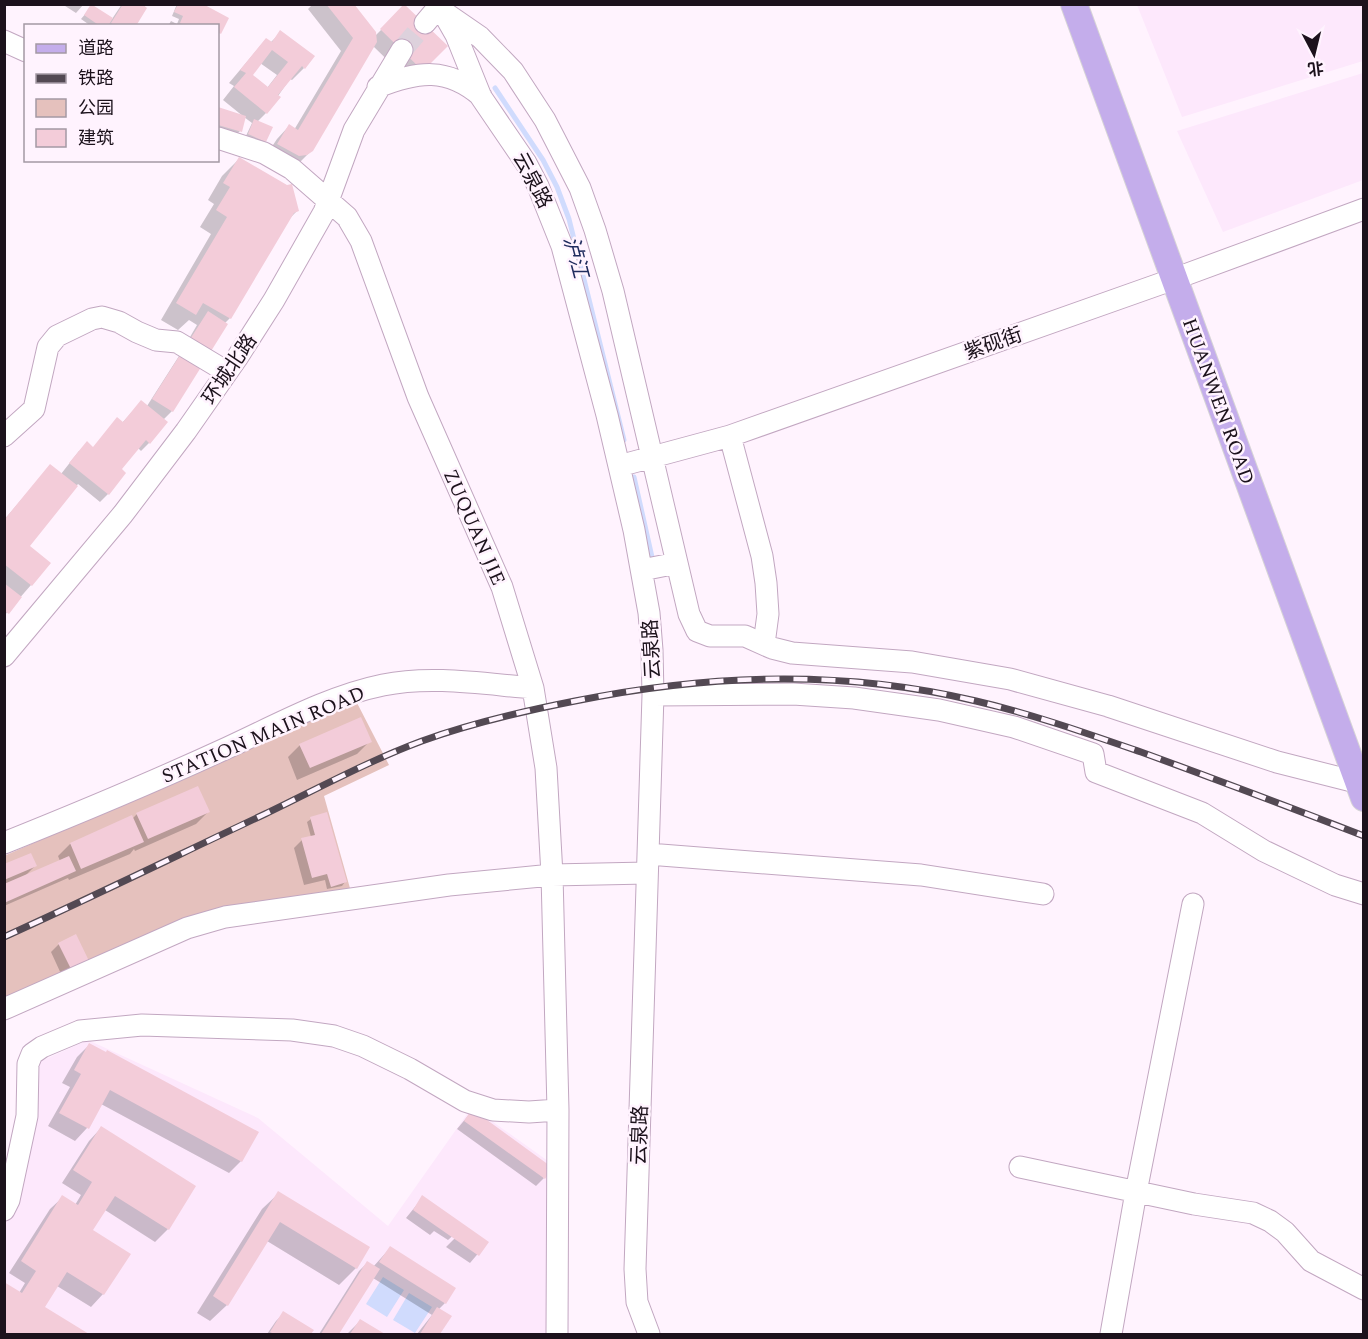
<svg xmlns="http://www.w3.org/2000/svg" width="1368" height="1339" viewBox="0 0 1368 1339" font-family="Spectral,'Noto Sans SC',serif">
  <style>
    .built { fill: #fde8fc }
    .green { fill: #e5c1bd }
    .water { fill: #d0dbfd }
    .shadow { fill: #0003; fill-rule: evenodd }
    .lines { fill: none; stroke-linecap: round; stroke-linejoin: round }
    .stream { stroke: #d0dbfd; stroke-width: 5 }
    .building { fill: #f3ccd9; fill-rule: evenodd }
    .minor-tunnel { stroke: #ddd1dc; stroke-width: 21; stroke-dasharray: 21 10; stroke-linecap: butt }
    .minor-casing { stroke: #c2a7c1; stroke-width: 23 }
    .major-casing { stroke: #d6d4d6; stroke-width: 28 }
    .minor { stroke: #fff; stroke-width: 21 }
    .major { stroke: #c4adeb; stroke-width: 26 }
    .rail-casing { stroke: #534953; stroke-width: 7 }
    .rail { stroke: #fff3fe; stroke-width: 4.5; stroke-dasharray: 14; stroke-linecap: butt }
    .labels { text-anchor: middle; stroke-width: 5; stroke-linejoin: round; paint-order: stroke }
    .street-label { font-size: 20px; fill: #1c121c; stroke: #fff3fe }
    .water-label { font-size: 21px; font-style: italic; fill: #202c5e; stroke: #fff3fe }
  </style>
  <rect width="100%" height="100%" fill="#fff3fe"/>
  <!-- built -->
  <path class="built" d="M 1137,5 L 1363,5 L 1363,61 L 1182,117 Z
    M 1363,73 L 1363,180 L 1223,232 L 1177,131 Z
    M 88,1040 L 258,1118 L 388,1226 L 472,1107 L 555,1166 L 552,1334 L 5,1334 L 4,1220 L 39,1062 Z"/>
  <!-- green -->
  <path class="green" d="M 356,701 L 389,765 L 324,796 L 355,906 L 178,924 L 5,1002 L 4,856 Z"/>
  <!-- water -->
  <path class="water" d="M 383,1277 L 404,1290 L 387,1317 L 366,1304 Z
    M 409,1293 L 432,1307 L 415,1333 L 393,1320 Z"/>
  <!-- shadow -->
  <path class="shadow" d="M 62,4 L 84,4 L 76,13 Z
    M 122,4 L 146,4 L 134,26 L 91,26 L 81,19 L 92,6 L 112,19 Z
    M 177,4 L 199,4 L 227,18 L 218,36 L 218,26 L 168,26 L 171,21 L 177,24 L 179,19 L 172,16 Z
    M 313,4 L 352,4 L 374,37 L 405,6 L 446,46 L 410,82 L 373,46 L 312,150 L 299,163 L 265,157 L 277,139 L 289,126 L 294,130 L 341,51 L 308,9 Z
    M 281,32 L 304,68 L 292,80 L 290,79 L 266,113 L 257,122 L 271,128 L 264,142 L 261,145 L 245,138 L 252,123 L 244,117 L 240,131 L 232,139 L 218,135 L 218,109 L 244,117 L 223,100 L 234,86 L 229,83 L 266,39 L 270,43 ZM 260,63 L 277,75 L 267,88 L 251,75 Z
    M 239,159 L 297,211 L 287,221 L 230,318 L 225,323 L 172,411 L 163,420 L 149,443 L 141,451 L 137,447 L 120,470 L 108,494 L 100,502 L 78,484 L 27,546 L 31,585 L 4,616 L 4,520 L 50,466 L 61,474 L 79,451 L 93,448 L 122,423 L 141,402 L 147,406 L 179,356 L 197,325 L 189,320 L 178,330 L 161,320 L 211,234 L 200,227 L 214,204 L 208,200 L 222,176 Z
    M 370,741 L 357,754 L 297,780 L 288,757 L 300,745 Z
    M 208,812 L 196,824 L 135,851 L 134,849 L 130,854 L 69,880 L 68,878 L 4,906 L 4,866 L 35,866 L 24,877 L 60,861 L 58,856 L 70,844 L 132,819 L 137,814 Z
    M 311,819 L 345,882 L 342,886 L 327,889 L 325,880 L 304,885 L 294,848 L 302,840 L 311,837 L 307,822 Z
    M 59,944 L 87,960 L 62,976 L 51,952 Z
    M 89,1045 L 241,1161 L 229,1173 L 101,1104 L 87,1128 L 75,1141 L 48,1126 L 70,1087 L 62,1083 L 77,1057 Z
    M 472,1111 L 544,1178 L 536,1186 L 457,1129 Z
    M 101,1128 L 194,1187 L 168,1229 L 155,1242 L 105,1210 L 91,1231 L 103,1294 L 91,1307 L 57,1286 L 43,1307 L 86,1334 L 4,1334 L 4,1284 L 19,1293 L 25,1283 L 9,1273 L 50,1209 L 63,1197 L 75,1205 L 81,1195 L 62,1183 L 89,1141 Z
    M 279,1193 L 368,1248 L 356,1268 L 339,1285 L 267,1241 L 227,1305 L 210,1321 L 197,1313 L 262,1209 Z
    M 423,1197 L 487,1243 L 470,1263 L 446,1247 L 459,1234 L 457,1232 L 448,1240 L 434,1231 L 430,1235 L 406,1218 Z
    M 390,1248 L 445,1303 L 438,1310 L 450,1317 L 439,1334 L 417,1334 L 432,1315 L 373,1278 L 337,1334 L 319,1334 L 359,1271 L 367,1263 L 373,1267 Z
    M 284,1313 L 312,1330 L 310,1334 L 267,1334 L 276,1321 Z
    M 360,1321 L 382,1334 L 347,1334 Z"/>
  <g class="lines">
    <!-- stream -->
    <path class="stream" d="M 495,88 L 543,160 L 557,187 L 569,219 L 624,440
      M 634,477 L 652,557"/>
  </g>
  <!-- building -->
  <path class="building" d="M 91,4 L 113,18 L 108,26 L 100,26 L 84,15 Z
    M 123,4 L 142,4 L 147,8 L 136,26 L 115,26 L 111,23 Z
    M 178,4 L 203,4 L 229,18 L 221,34 L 218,32 L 218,26 L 186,26 L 180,23 L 183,16 L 174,12 Z
    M 326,4 L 354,4 L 376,32 L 377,42 L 313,151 L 307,155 L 299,156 L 277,144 L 289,124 L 298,130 L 353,38 Z
    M 404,4 L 448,46 L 423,71 L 380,29 Z
    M 280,30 L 315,56 L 305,69 L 302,66 L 278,95 L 281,97 L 267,114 L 234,87 L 246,73 L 240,70 L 266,38 L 272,42 ZM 272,50 L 288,62 L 268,87 L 253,75 Z
    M 218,107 L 246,116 L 242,132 L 218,125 Z
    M 254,119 L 273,127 L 266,142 L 248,134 Z
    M 239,157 L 287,185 L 292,184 L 299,211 L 294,213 L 231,319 L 203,303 L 196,315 L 176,303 L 227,217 L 216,210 L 230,187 L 223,183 Z
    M 208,311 L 228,324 L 173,412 L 152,399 Z
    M 141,400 L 168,422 L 150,444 L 146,440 L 122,469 L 126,473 L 109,495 L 69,463 L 87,441 L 93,447 L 117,417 L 123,422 Z
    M 50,464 L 78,486 L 30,546 L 51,563 L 32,586 L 4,564 L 4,520 Z
    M 4,583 L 22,597 L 9,614 L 4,611 Z
    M 361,717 L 372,742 L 310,768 L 299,744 Z
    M 198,786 L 210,812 L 148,839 L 136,813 Z
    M 327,812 L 347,882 L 331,887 L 327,874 L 312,878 L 301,838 L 315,835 L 310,817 Z
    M 132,815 L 144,842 L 81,869 L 70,843 Z
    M 31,853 L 37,866 L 4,880 L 4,864 Z
    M 69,856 L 76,871 L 4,903 L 4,884 Z
    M 76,934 L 89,961 L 71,969 L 58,943 Z
    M 89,1043 L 106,1052 L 107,1050 L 259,1132 L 242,1162 L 110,1090 L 89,1129 L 59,1113 L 81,1074 L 74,1070 Z
    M 472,1109 L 553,1168 L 545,1179 L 464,1121 Z
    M 101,1126 L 196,1186 L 169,1230 L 115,1196 L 93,1230 L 131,1254 L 104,1295 L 67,1272 L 45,1307 L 89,1334 L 4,1334 L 4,1282 L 22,1293 L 36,1271 L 21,1261 L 62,1195 L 78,1205 L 92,1182 L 73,1170 Z
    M 278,1191 L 370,1247 L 357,1269 L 280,1222 L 228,1306 L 213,1296 Z
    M 422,1195 L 489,1242 L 479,1256 L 413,1210 Z
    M 390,1246 L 456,1288 L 446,1304 L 379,1262 Z
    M 367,1261 L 380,1269 L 339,1334 L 321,1334 Z
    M 437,1307 L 452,1316 L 440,1334 L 420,1334 Z
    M 283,1311 L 314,1330 L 311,1334 L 274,1334 L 270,1332 Z
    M 360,1319 L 385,1334 L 350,1334 Z"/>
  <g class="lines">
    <!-- minor-tunnel -->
    <path class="minor-tunnel" d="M 402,50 L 425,23"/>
    <defs>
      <path id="minor" d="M 438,8 L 480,37 L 513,71 L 545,120 L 580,188 L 595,230 L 613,291 L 689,614 L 697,631 L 710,636 L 745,636 L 772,648 L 792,653 L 912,662 L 1010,679 L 1108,706 L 1277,762 L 1364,784
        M 444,14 L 456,35 L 481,97 L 526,163 L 538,186 L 562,246 L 607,415 L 634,530 L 649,613 L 652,650 L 653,695 L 635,1269 L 637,1302 L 649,1334
        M 425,23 L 441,4
        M 4,41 L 26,51
        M 378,87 C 418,71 447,67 481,96
        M 218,138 L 264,153 L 292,169 L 347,217 L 361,241 L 418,397 L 502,587 L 533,688 L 546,768 L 552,875 L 558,1110 L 557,1334
        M 4,436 L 34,409 L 48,347 L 57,336 L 92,319 L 102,317 L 119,322 L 137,332 L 156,340 L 177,342 L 227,372
        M 730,436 L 762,556 L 766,583 L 768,614 L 764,644
        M 619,466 L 730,436 L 1174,279 L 1364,209
        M 642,570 L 677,563
        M 4,656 L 123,514 L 186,431 L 237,358 L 274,300 L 324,212 L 354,130 L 402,50
        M 653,695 L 793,694 L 854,698 L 939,710 L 1014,727 L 1093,754 L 1096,772 L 1202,813 L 1264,851 L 1335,885 L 1364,894
        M 4,843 C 79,813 153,782 227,748 C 277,725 329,696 383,685 C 431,675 484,684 533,688
        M 648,854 L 921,875 L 1043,894
        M 4,1009 L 187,928 L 225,917 L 449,885 L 552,875 L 647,873
        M 1020,1167 L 1194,1204 L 1253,1213 L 1270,1221 L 1285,1232 L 1311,1261 L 1364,1289
        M 4,1210 L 9,1200 L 27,1116 L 28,1064 L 32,1054 L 42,1047 L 80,1031 L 142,1025 L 292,1030 L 334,1036 L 363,1046 L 410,1069 L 465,1101 L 493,1110 L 529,1112 L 558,1110
        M 1111,1334 L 1136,1192 L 1193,904"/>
      <path id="major" d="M 1074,4 L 1364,798"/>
    </defs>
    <!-- minor casing -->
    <use href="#minor" class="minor-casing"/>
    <!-- major casing -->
    <use href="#major" class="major-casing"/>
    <!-- minor -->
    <use href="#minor" class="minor"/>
    <!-- major -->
    <use href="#major" class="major"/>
    <defs>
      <path id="rail" d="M 4,937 C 92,897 178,855 265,814 C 317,789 368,761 422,741 C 472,723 524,711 575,701 C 708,674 843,669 976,701 C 1032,714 1086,733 1141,752 C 1215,779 1289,807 1364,836"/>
    </defs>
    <!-- rail casing -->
    <use href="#rail" class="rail-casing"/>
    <!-- rail -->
    <use href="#rail" class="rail"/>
  </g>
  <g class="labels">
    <!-- street labels -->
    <g class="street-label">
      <text transform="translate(533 180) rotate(62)" y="7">云泉路</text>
      <text transform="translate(993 343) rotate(-19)" y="7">紫砚街</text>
      <text transform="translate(229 369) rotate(-56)" y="7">环城北路</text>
      <text transform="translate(1219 401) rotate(70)" y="7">HUANWEN ROAD</text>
      <text transform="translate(475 527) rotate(66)" y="7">ZUQUAN JIE</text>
      <text transform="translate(651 649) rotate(-93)" y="7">云泉路</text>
      <text transform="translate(263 734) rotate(-23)" y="7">STATION MAIN ROAD</text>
      <text transform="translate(639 1135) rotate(-88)" y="7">云泉路</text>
    </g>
    <!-- water labels -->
    <g class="water-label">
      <text transform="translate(576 257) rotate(75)" y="7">泸江</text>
    </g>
  </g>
  <!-- border -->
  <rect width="1368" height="1339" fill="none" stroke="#1c121c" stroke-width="12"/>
  <!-- legend -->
  <rect x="24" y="24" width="195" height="138" fill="#fff3fe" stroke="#a499a4" stroke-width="1.5"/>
  <rect x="36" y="44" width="30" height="9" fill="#c4adeb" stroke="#a499a4" stroke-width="1.5"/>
  <text x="78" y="54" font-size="18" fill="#1c121c">道路</text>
  <rect x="36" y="74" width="30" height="9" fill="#534953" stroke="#a499a4" stroke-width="1.5"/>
  <text x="78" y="84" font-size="18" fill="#1c121c">铁路</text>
  <rect x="36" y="99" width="30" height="18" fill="#e5c1bd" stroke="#a499a4" stroke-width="1.5"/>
  <text x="78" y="114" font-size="18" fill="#1c121c">公园</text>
  <rect x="36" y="129" width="30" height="18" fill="#f3ccd9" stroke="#a499a4" stroke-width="1.5"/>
  <text x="78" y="144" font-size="18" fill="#1c121c">建筑</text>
  <!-- north arrow -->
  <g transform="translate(1314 54) rotate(173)" stroke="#fff3fe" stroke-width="4.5" paint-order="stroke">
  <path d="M0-4.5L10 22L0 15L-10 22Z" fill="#1c121c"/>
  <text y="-9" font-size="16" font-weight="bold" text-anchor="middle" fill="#1c121c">北</text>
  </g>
</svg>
